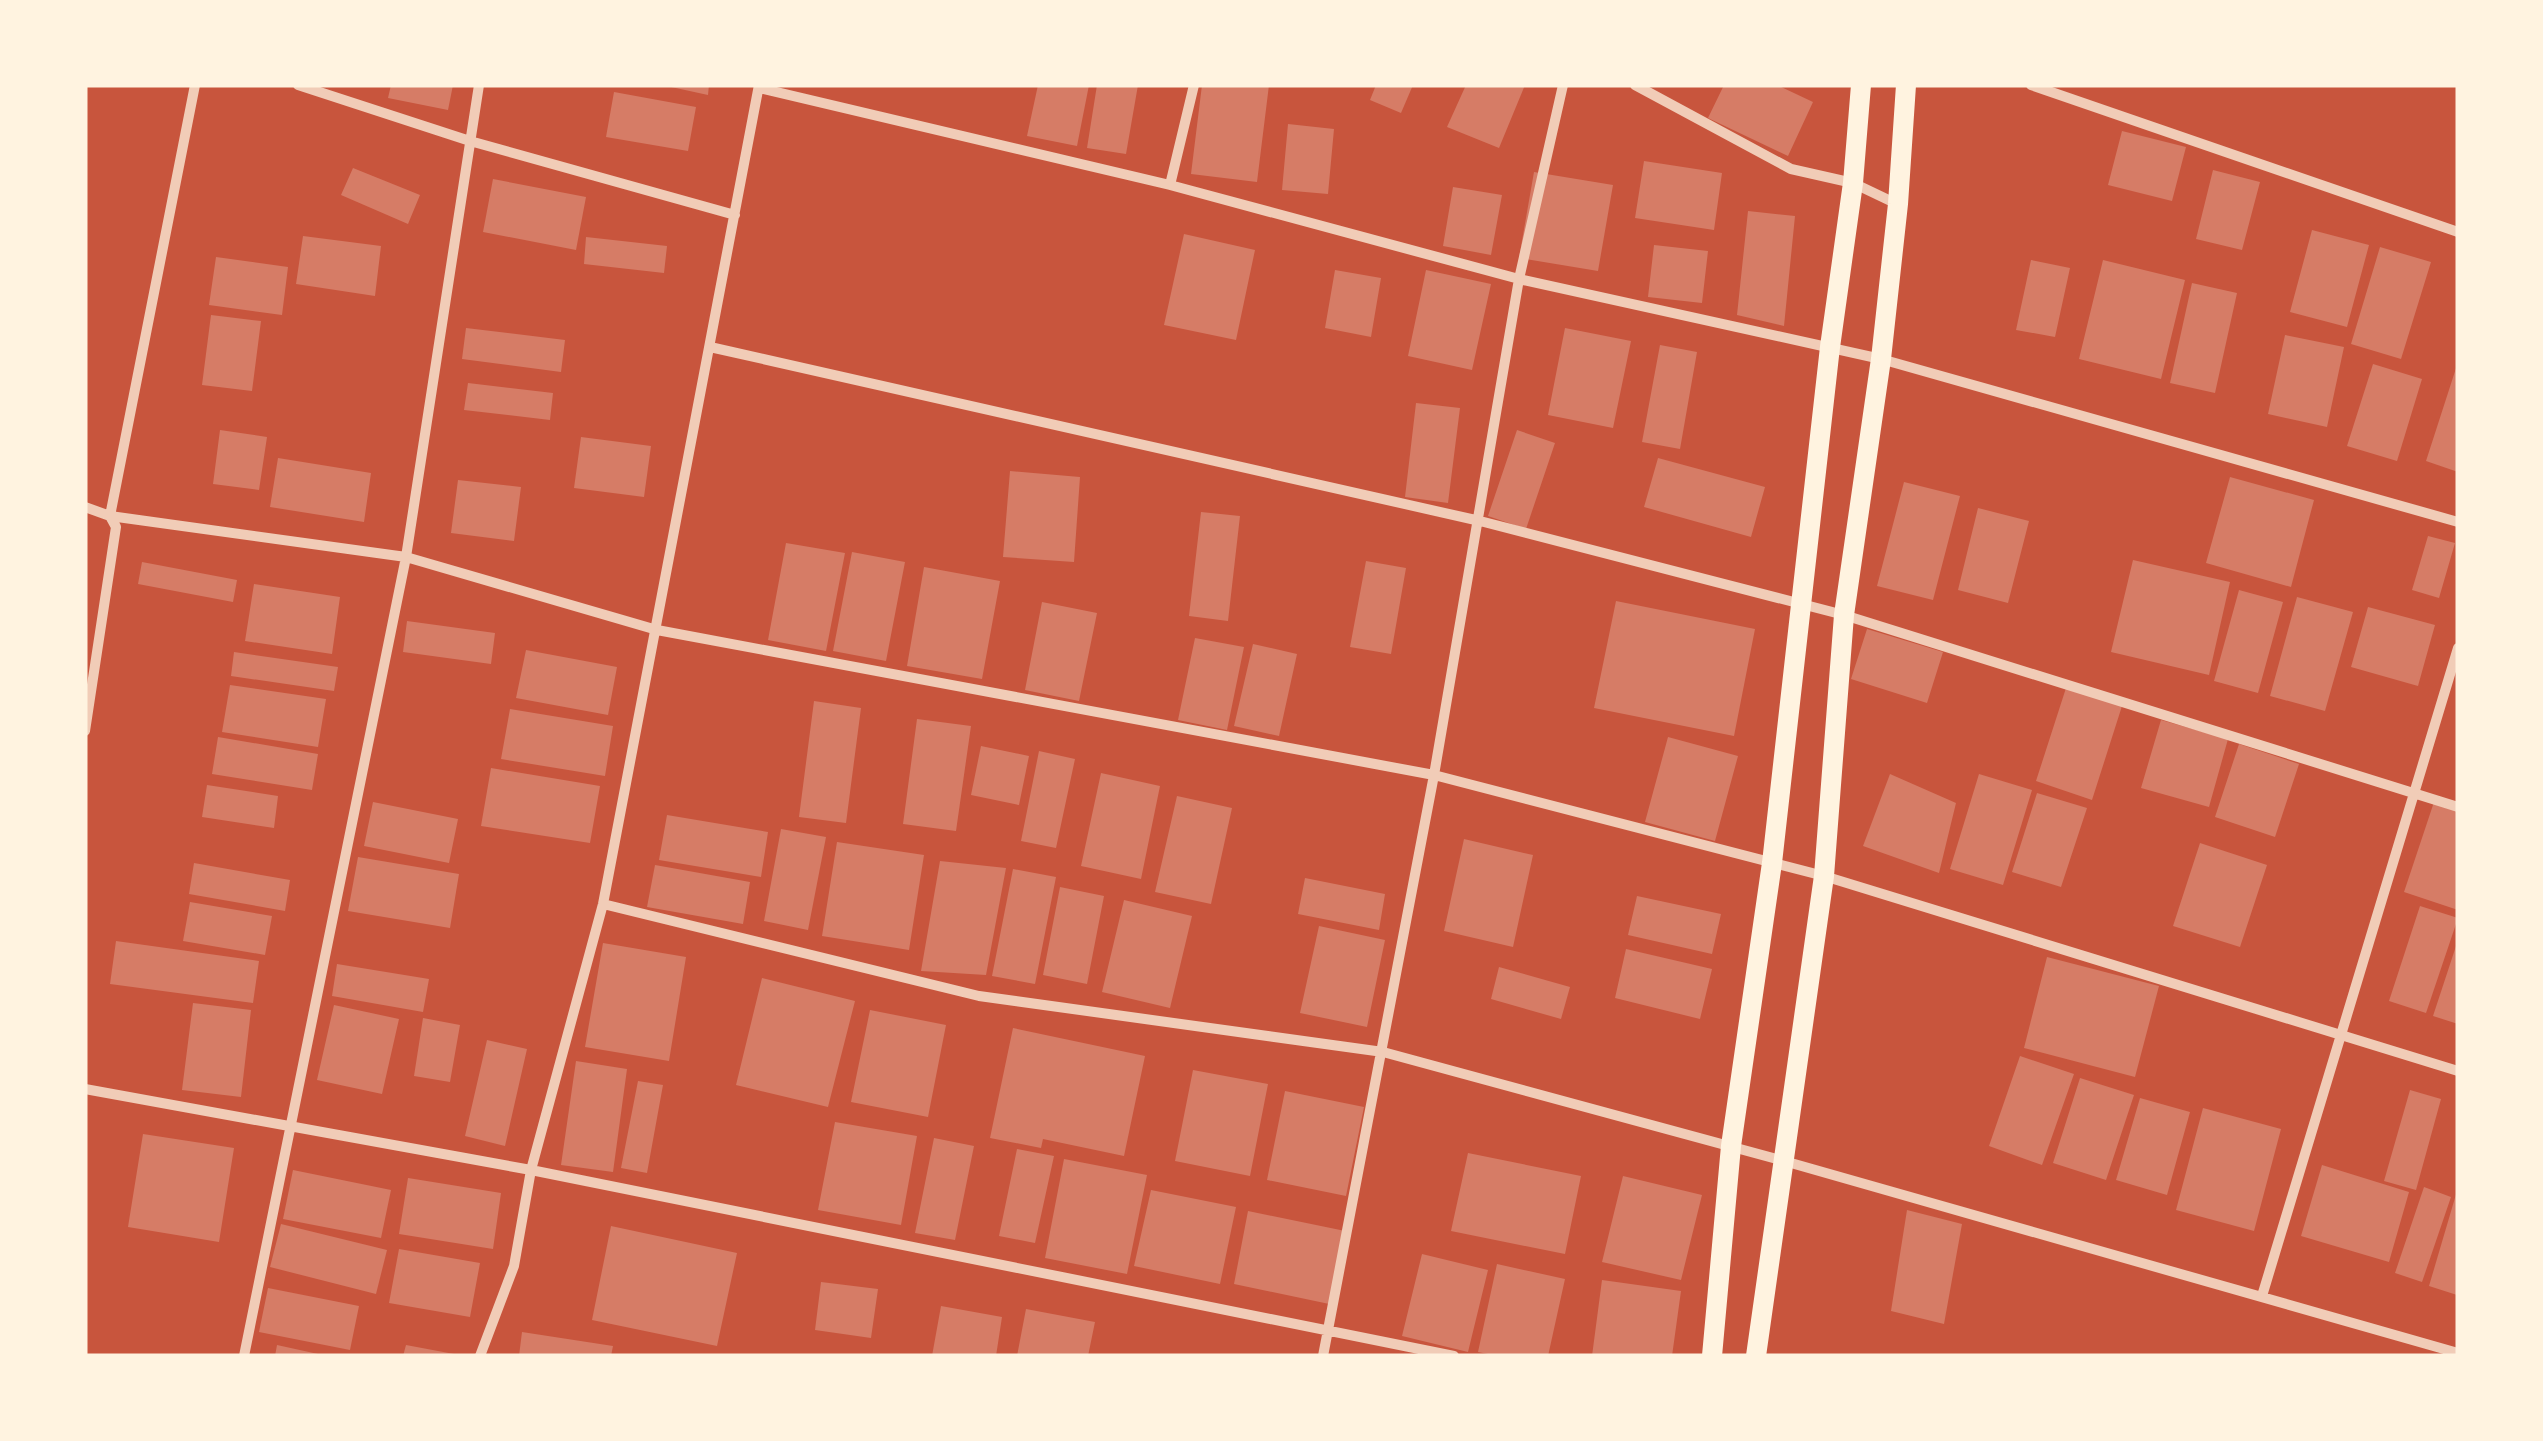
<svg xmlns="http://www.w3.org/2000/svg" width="2543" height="1441" viewBox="0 0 2543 1441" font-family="Overpass,sans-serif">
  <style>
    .building { fill: #d67c66 }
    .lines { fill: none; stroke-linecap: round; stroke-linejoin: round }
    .minor { stroke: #f1ccb7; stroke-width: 10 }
    .secondary { stroke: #fff3e0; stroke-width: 20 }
  </style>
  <rect width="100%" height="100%" fill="#c8553d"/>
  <!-- building -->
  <path class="building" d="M 391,85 L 453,85 L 448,110 L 388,98 Z
    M 662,85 L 709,85 L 708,95 Z
    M 1038,85 L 1089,85 L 1077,146 L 1027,136 Z
    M 1097,85 L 1138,85 L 1126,154 L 1087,148 Z
    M 1202,85 L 1269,85 L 1257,182 L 1191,174 Z
    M 1376,85 L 1413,85 L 1401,113 L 1370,100 Z
    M 1466,85 L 1525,85 L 1499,148 L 1447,127 Z
    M 1724,85 L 1777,85 L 1813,102 L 1788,156 L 1708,118 Z
    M 614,92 L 696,107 L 688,151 L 606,137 Z
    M 1288,124 L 1334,129 L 1328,194 L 1282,190 Z
    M 2122,131 L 2186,147 L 2172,201 L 2108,185 Z
    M 1644,161 L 1722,173 L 1714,230 L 1635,218 Z
    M 353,168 L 420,195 L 408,224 L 341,195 Z
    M 2213,170 L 2260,182 L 2242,250 L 2196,239 Z
    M 1534,172 L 1613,185 L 1598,271 L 1519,258 Z
    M 493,179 L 586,197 L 576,250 L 483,232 Z
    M 1453,187 L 1502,195 L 1491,255 L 1443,246 Z
    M 1748,211 L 1795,216 L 1784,326 L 1737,315 Z
    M 2312,230 L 2369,245 L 2347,327 L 2290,312 Z
    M 1184,234 L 1255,250 L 1236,340 L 1164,325 Z
    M 303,236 L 381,246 L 375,296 L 296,284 Z
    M 586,237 L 667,246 L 664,273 L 584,264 Z
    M 1654,245 L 1708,251 L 1702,303 L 1648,297 Z
    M 2380,247 L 2431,262 L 2401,359 L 2351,344 Z
    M 216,257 L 288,267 L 282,315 L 209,305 Z
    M 2031,260 L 2070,268 L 2055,337 L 2016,330 Z
    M 2103,260 L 2185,280 L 2161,379 L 2079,359 Z
    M 1335,270 L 1381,278 L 1371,337 L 1325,328 Z
    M 1426,270 L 1491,284 L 1472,370 L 1408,356 Z
    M 2192,283 L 2237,293 L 2215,393 L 2170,383 Z
    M 211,315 L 261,321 L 252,391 L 202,385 Z
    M 466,328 L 565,340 L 561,372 L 462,359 Z
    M 1565,328 L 1631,341 L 1613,428 L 1548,415 Z
    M 2285,335 L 2344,347 L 2327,427 L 2268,414 Z
    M 1660,345 L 1697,352 L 1680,449 L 1642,442 Z
    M 2458,362 L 2458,472 L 2426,461 Z
    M 2373,364 L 2422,379 L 2397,461 L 2347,446 Z
    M 468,383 L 553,393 L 550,420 L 464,410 Z
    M 1416,403 L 1460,408 L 1448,503 L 1405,497 Z
    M 220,430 L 267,437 L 259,490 L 213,484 Z
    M 1517,430 L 1555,443 L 1526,529 L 1488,516 Z
    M 581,437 L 651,446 L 644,497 L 574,488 Z
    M 278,458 L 371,473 L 364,522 L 270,507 Z
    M 1658,458 L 1765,487 L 1751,537 L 1644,507 Z
    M 1010,471 L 1080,477 L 1074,562 L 1003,557 Z
    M 2230,477 L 2314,500 L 2291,587 L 2206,563 Z
    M 458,480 L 521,487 L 514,541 L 451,533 Z
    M 1904,482 L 1960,496 L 1933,600 L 1877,586 Z
    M 1978,508 L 2029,521 L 2008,603 L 1958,590 Z
    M 1201,512 L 1240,516 L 1228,621 L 1189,616 Z
    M 2428,536 L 2455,543 L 2439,598 L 2412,590 Z
    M 786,543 L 845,553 L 826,651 L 768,640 Z
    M 852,552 L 905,562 L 886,661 L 833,651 Z
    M 2133,560 L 2230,582 L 2209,675 L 2111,652 Z
    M 1366,561 L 1406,568 L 1391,654 L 1350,647 Z
    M 142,562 L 237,580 L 233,602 L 138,584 Z
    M 924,567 L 1000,581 L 982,679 L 907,666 Z
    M 254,584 L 340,597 L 332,654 L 245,641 Z
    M 2239,590 L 2283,602 L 2258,693 L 2214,681 Z
    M 2297,597 L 2353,612 L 2325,711 L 2270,696 Z
    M 1616,601 L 1755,629 L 1734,736 L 1594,708 Z
    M 1042,602 L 1097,613 L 1079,701 L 1025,690 Z
    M 2368,607 L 2435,625 L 2418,686 L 2351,667 Z
    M 407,621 L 495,633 L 491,664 L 403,652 Z
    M 1867,629 L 1943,652 L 1927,703 L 1851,679 Z
    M 1195,638 L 1244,647 L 1227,730 L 1178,720 Z
    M 1253,644 L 1297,654 L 1279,736 L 1234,726 Z
    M 526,650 L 617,667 L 608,715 L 516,698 Z
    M 234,652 L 338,667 L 334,691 L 231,676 Z
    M 230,685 L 326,699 L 318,747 L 222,732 Z
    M 2066,688 L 2122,706 L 2092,800 L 2036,781 Z
    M 814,701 L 861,708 L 846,823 L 799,817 Z
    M 510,709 L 613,726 L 605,776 L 501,759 Z
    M 917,719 L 971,726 L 956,831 L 903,824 Z
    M 2161,720 L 2228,739 L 2209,807 L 2141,788 Z
    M 218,737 L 318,754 L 312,790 L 212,774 Z
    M 1668,737 L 1738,756 L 1715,841 L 1645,822 Z
    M 2239,744 L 2299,764 L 2275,837 L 2215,817 Z
    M 981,746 L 1029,756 L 1019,805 L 971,795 Z
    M 1039,751 L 1075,759 L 1056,848 L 1021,841 Z
    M 491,768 L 600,786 L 590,843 L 481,826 Z
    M 1101,773 L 1160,786 L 1141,879 L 1081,866 Z
    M 1890,774 L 1956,803 L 1939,873 L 1863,846 Z
    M 1979,774 L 2032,790 L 2003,885 L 1950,869 Z
    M 207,785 L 278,796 L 274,828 L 202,817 Z
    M 2037,793 L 2087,808 L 2061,887 L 2012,872 Z
    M 1177,796 L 1232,808 L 1211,904 L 1155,892 Z
    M 373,802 L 458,819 L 449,863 L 364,846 Z
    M 2434,802 L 2458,810 L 2458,910 L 2404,892 Z
    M 667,815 L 768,832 L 761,877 L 659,860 Z
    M 781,829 L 826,837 L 808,930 L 764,921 Z
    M 1464,839 L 1533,855 L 1513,947 L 1444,931 Z
    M 837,842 L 924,855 L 909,950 L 822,936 Z
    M 2200,843 L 2267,865 L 2240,947 L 2173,926 Z
    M 358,857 L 459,874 L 450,928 L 348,911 Z
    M 940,861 L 1006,868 L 986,975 L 921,971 Z
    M 194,863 L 290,880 L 285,911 L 189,894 Z
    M 655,865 L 750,882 L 743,924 L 647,907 Z
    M 1013,869 L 1056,877 L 1035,984 L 992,976 Z
    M 1305,878 L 1385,894 L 1379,930 L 1298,914 Z
    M 1060,887 L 1104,896 L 1087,984 L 1043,975 Z
    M 1637,896 L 1721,914 L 1712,954 L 1628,935 Z
    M 1124,900 L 1192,916 L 1170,1008 L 1102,992 Z
    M 190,902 L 272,916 L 265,955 L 183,941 Z
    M 2420,906 L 2458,918 L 2426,1013 L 2389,1001 Z
    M 1319,926 L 1385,940 L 1367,1027 L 1300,1013 Z
    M 116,941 L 259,961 L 253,1003 L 110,984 Z
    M 603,943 L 686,957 L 669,1061 L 585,1047 Z
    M 2457,943 L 2458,944 L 2458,1024 L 2433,1016 Z
    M 1626,949 L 1712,969 L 1700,1019 L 1615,998 Z
    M 2047,957 L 2159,986 L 2135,1077 L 2024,1048 Z
    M 337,964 L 429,979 L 423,1012 L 332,996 Z
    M 1499,967 L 1570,987 L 1561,1019 L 1491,999 Z
    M 762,978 L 855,1001 L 828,1107 L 736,1085 Z
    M 193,1003 L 251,1010 L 241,1097 L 182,1090 Z
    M 334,1005 L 399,1019 L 382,1094 L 317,1080 Z
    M 870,1010 L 946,1025 L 928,1117 L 851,1102 Z
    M 423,1018 L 460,1025 L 450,1082 L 414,1076 Z
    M 1013,1028 L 1145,1056 L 1124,1156 L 1043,1139 L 1041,1148 L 990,1138 Z
    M 487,1040 L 527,1049 L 505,1146 L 465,1136 Z
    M 2020,1056 L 2074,1074 L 2042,1165 L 1989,1146 Z
    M 576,1061 L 627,1069 L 613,1172 L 561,1165 Z
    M 1193,1070 L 1268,1084 L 1250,1176 L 1175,1161 Z
    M 2080,1078 L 2134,1095 L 2106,1180 L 2053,1163 Z
    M 638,1081 L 663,1085 L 647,1173 L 621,1168 Z
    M 2410,1090 L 2441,1099 L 2416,1190 L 2384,1181 Z
    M 1285,1091 L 1364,1107 L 1346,1196 L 1267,1180 Z
    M 2140,1098 L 2190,1112 L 2167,1195 L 2116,1180 Z
    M 2203,1108 L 2281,1129 L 2254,1231 L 2176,1210 Z
    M 835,1122 L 917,1136 L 901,1225 L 818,1210 Z
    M 143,1134 L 234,1148 L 219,1242 L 128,1227 Z
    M 934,1138 L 974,1146 L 955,1240 L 915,1233 Z
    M 1017,1149 L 1054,1156 L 1035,1243 L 999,1236 Z
    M 1468,1153 L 1581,1176 L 1565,1254 L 1451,1231 Z
    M 1064,1159 L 1147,1175 L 1127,1274 L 1045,1258 Z
    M 2322,1165 L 2409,1192 L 2389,1262 L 2301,1236 Z
    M 293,1170 L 391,1190 L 381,1238 L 283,1219 Z
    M 1623,1176 L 1702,1195 L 1681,1280 L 1602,1262 Z
    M 408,1178 L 501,1193 L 493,1249 L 399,1234 Z
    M 2424,1187 L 2451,1197 L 2422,1282 L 2395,1273 Z
    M 1151,1190 L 1236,1207 L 1220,1284 L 1134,1266 Z
    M 2457,1191 L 2458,1290 L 2457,1295 L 2429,1286 Z
    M 1907,1210 L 1962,1224 L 1944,1324 L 1891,1311 Z
    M 1248,1211 L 1350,1232 L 1334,1305 L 1234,1284 Z
    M 281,1224 L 387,1250 L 376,1294 L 270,1267 Z
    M 611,1226 L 737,1253 L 717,1346 L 592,1320 Z
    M 399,1249 L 480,1263 L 470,1317 L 389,1303 Z
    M 1422,1254 L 1488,1270 L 1468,1352 L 1402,1336 Z
    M 1497,1264 L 1565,1279 L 1548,1356 L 1498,1356 L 1478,1352 Z
    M 1602,1280 L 1681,1291 L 1672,1356 L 1592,1356 Z
    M 821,1282 L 878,1289 L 871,1338 L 815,1330 Z
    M 268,1288 L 359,1306 L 350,1350 L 259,1332 Z
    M 941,1306 L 1002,1317 L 996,1356 L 932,1356 Z
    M 1026,1309 L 1095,1322 L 1088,1356 L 1017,1356 Z
    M 522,1332 L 613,1346 L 611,1356 L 519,1356 Z
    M 277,1345 L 318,1354 L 318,1356 L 275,1356 Z
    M 406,1345 L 454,1354 L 454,1356 L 403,1356 Z"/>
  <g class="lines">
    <!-- minor -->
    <path class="minor" d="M 298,85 L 470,141 L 735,215
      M 1635,85 L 1791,169 L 1853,183 L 1897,204
      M 2031,85 L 2458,232
      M 759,88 L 1170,185 L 1519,279 L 1881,359 L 2458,522
      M 1170,185 L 1194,85
      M 710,347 L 1480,521 L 1844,615 L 2458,807
      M 85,507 L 110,516 L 406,557 L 657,630 L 1434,775 L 1824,876 L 2458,1071
      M 85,731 L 116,527 L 110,516 L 195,85
      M 603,904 L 979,996 L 1383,1052 L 1784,1161 L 2458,1353
      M 85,1089 L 531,1170 L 1454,1356
      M 2262,1296 L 2458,648
      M 244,1356 L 406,557 L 479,85
      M 480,1356 L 514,1266 L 531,1170 L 603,904 L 759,85
      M 1323,1356 L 1434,775 L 1519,279 L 1563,85"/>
    <!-- secondary -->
    <path class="secondary" d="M 1712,1356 L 1731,1146 L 1772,863 L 1830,347 L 1853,183 L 1861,85
      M 1756,1356 L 1824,876 L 1844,615 L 1881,359 L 1898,204 L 1906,85"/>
  </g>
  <!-- border -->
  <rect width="2543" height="1441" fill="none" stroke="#fff3e0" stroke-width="175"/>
</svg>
